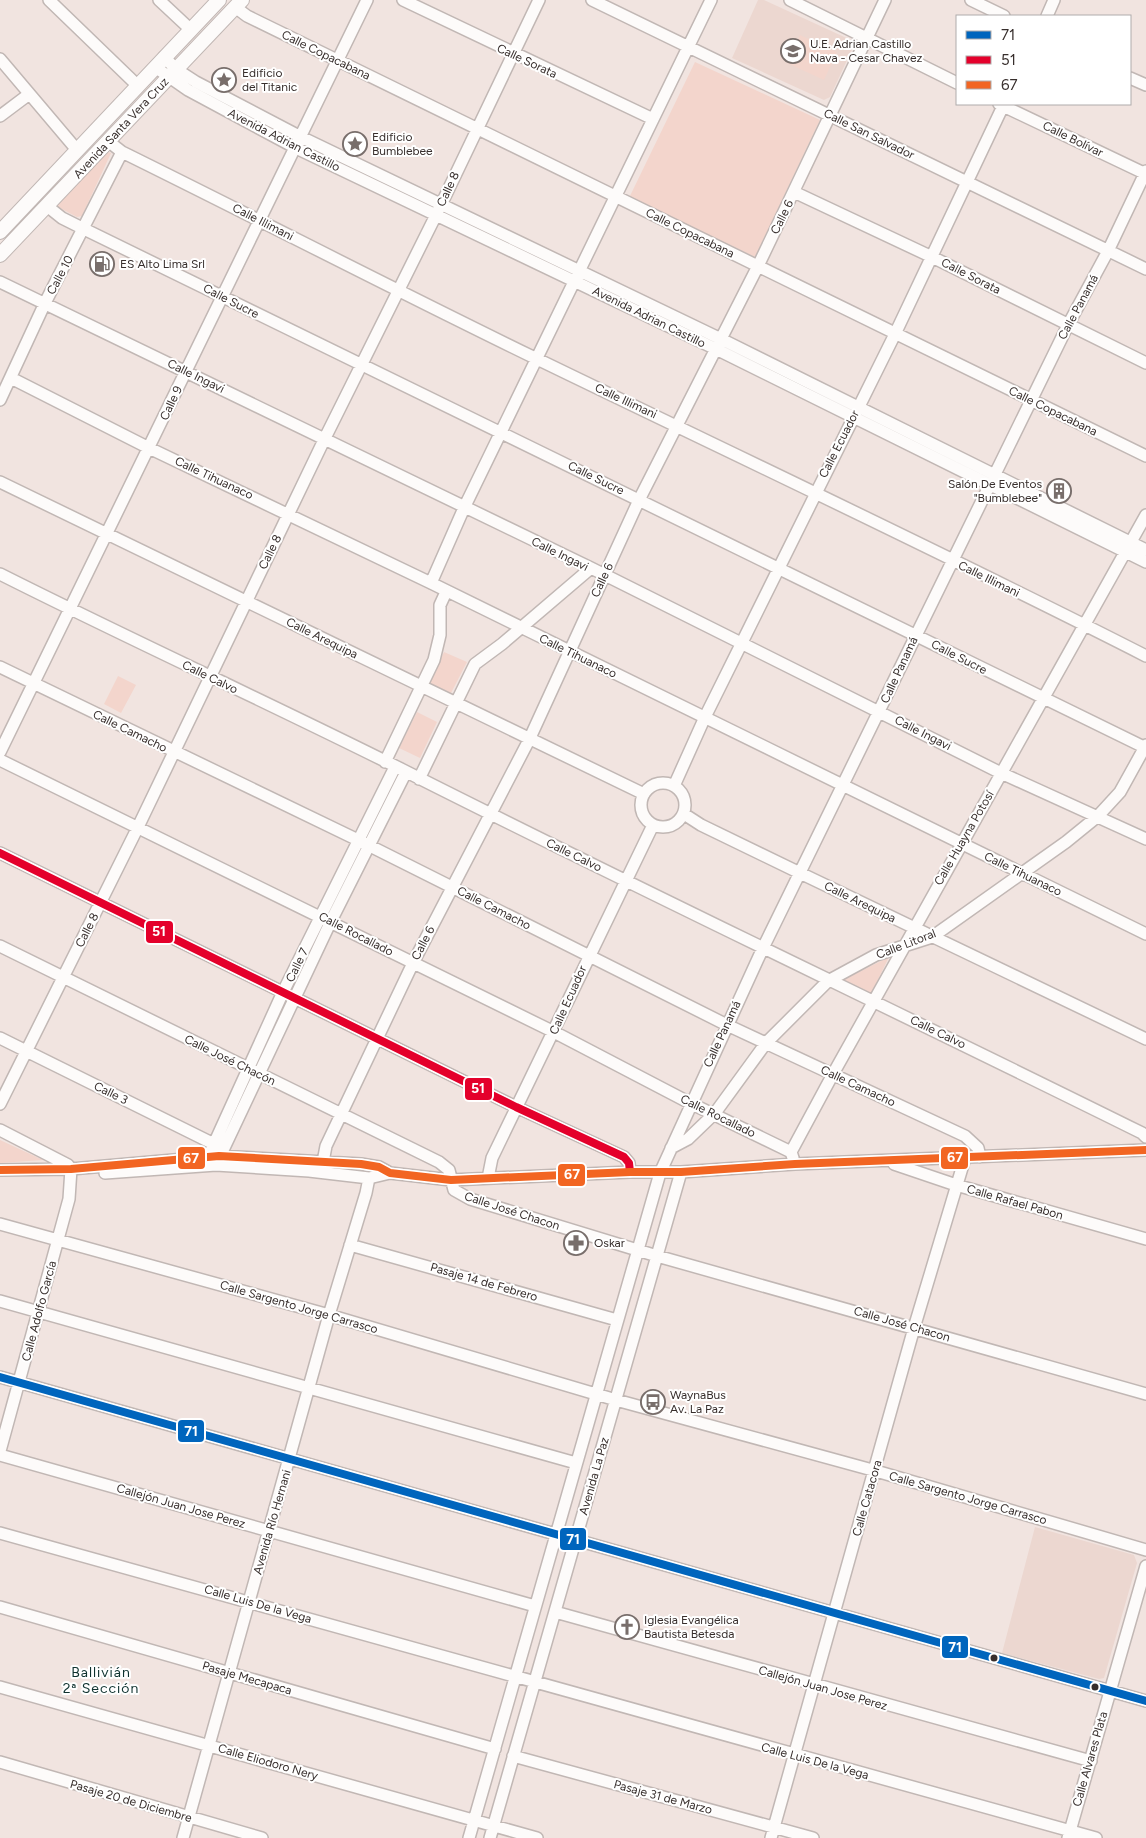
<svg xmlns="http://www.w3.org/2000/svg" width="1146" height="1838" viewBox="0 0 1146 1838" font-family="Figtree,sans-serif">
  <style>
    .built { fill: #ecd7d0 }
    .green { fill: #f3d5cc }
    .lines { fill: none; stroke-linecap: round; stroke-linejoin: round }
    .minor-casing { stroke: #c1b7b4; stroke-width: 14 }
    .major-casing { stroke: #c1b7b4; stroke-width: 16 }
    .minor { stroke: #fdfbfa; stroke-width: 11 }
    .major { stroke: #fdfbfa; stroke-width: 14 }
    .bus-1-casing { stroke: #fff; stroke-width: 11 }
    .bus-2-casing { stroke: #fff; stroke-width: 11 }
    .bus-3-casing { stroke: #fff; stroke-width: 11 }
    .bus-1 { stroke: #0065bd; stroke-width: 8 }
    .bus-2 { stroke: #e4002b; stroke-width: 8 }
    .bus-3 { stroke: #f26522; stroke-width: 8 }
    .bus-dot { fill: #372e2c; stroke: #fff; stroke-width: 2 }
    .labels { text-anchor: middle; stroke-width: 4; stroke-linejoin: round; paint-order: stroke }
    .poi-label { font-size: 12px; fill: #372e2c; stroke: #fff; text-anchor: start }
    .street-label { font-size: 12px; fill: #372e2c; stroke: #fff }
    .neighbourhood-label { font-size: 14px; letter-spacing: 1px; fill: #0f322f; stroke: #fff }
    .line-badge { stroke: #fff; stroke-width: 2 }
    .badge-label { font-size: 14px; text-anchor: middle; font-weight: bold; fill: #fff }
  </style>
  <rect width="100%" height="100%" fill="#f1e4e0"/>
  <!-- built -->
  <path class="built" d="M 758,0 L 764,0 L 853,41 L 854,45 L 830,97 L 824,100 L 732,58 Z
    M 1035,1527 L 1134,1555 L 1137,1563 L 1104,1678 L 1099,1679 L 1002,1653 Z"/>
  <!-- green -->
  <path class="green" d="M 800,35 L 837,52 L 824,80 L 787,63 Z
    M 695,62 L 820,120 L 755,257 L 629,198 Z
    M 107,152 L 111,153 L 82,216 L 77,217 L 58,207 L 57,203 Z
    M 444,652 L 467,662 L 451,693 L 429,683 Z
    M 118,676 L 136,685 L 121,713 L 104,704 Z
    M 417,712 L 437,722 L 420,758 L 399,748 Z
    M 889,957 L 871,994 L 841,981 Z
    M 0,1140 L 43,1160 L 0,1163 Z"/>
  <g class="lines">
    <defs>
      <path id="minor" d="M 49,0 L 137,85
        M 159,0 L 190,29
        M 403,0 L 653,119
        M 592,0 L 1146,269
        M 790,0 L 957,83
        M 971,0 L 1004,16
        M 235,7 L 247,16 L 1146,456
        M 1047,16 L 1054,0
        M 164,57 L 176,69 L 196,82 L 301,137 L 721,339 L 1146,550
        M 0,59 L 77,150
        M 155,67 L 188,90 L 296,148 L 716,349 L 1146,562
        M 1130,78 L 1146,85
        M 999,104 L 1146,174
        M 0,116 L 28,95
        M 108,141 L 122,152 C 260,220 395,290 533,357 C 737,456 944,553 1146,656
        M 794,192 L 930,256 L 1146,363
        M 47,206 L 62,218 L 84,229 L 1146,748
        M 0,282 L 591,568 L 1001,773 L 1146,839
        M 11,378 L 149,448 L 431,583 L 1146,934
        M 0,400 L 45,303 L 122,152
        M 0,482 L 644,794
        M 0,574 C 131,640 265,701 397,767 C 644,892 894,1010 1142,1133 L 1146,1137
        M 431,583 L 464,508 L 711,0
        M 0,667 L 358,840 L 727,1025 L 965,1136 L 978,1148 L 980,1157
        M 0,752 L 367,0
        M 0,760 L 554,1032 L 690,1103 L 791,1152
        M 385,762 L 434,660 L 440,635 L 440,605 L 446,592
        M 419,779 L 475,664 L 502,644 L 591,568
        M641 805a22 22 0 1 1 44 0a22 22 0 1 1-44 0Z
        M 674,786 L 705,717 L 895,334 L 1004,104
        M 684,814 L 701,825 L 800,873 L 1146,1039
        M 0,853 L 516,1107 L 624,1157 L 629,1163 L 630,1172
        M 0,946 L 439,1162 L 449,1170 L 454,1190 L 470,1199 L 657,1256 L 1146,1394
        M 0,1038 L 218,1146
        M 0,1104 L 138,827 L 324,440 L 441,205 L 539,0
        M 0,1130 L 68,1165 L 71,1169
        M 671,1148 L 688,1139 L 715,1113 L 766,1043 L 828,981 L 876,955 L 932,937 L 1066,842 L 1098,816 L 1120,792 L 1146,745
        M 793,1158 L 791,1152 L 833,1074 L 1146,515
        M 323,1162 L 326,1146 L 413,963 L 529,740 L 639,500 L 758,266 L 885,0
        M 894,1164 L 956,1185 L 1146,1239
        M 216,1165 L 331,921 L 406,772
        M 204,1166 L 283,992 L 395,767
        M 0,1170 L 71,1169 L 219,1156 L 361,1164 L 379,1167 L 390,1173 L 451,1180 L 630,1172 L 681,1172 L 795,1164 L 1146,1150
        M 105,1173 L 216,1165 L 309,1171 L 369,1178 L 390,1173
        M 488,1178 L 492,1158 L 653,825
        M 0,1224 L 329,1315 L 616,1400 L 876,1471 L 1146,1550
        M 350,1245 L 617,1320
        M 0,1301 L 576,1463
        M 0,1377 L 1146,1701
        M 0,1451 L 69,1199 L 71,1169
        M 0,1455 L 535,1606
        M 0,1533 L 1096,1838
        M 0,1607 L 495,1749
        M 555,1612 L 1091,1761
        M 0,1687 L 537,1838
        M 513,1756 L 813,1838
        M 0,1762 L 262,1838
        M 183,1838 L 329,1315 L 366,1193 L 369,1178
        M 469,1838 L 660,1173 L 762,950 L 1068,325 L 1108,251 L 1146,171
        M 490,1838 L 681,1172
        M 771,1838 L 914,1328 L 965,1158
        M 1068,1838 L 1146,1566"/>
      <path id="major" d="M 0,232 L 219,0
        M 0,255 L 242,0"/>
    </defs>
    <!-- minor casing -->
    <use href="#minor" class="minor-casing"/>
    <!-- major casing -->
    <use href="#major" class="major-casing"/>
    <!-- minor -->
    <use href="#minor" class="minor"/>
    <!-- major -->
    <use href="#major" class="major"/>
    <defs>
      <path id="bus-1" d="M 0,1377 L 1146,1701"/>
      <path id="bus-2" d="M 0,853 L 516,1107 L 624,1157 L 629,1163 L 630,1172"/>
      <path id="bus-3" d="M 0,1170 L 71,1169 L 219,1156 L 361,1164 L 379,1167 L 390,1173 L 451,1180 L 630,1172 L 681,1172 L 795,1164 L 1146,1150"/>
    </defs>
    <!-- bus-1 casing -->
    <use href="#bus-1" class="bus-1-casing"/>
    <!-- bus-2 casing -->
    <use href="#bus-2" class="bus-2-casing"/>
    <!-- bus-3 casing -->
    <use href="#bus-3" class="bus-3-casing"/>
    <!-- bus-1 -->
    <use href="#bus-1" class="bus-1"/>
    <!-- bus-2 -->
    <use href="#bus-2" class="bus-2"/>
    <!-- bus-3 -->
    <use href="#bus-3" class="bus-3"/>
  </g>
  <!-- icons -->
  <defs>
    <symbol id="school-ring" viewBox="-11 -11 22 22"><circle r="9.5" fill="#fff" stroke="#786e6b" stroke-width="1.5"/><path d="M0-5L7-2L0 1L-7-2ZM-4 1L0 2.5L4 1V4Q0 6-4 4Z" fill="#786e6b"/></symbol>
    <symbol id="sight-ring" viewBox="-11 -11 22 22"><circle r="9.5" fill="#fff" stroke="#786e6b" stroke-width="1.5"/><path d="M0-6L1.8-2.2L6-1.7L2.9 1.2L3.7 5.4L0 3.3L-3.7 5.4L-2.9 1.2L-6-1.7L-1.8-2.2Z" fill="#786e6b"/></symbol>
    <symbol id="fuel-ring" viewBox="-11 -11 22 22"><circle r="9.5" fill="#fff" stroke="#786e6b" stroke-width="1.5"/><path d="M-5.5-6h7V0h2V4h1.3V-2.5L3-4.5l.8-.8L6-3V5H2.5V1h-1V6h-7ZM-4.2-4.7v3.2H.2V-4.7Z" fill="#786e6b"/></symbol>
    <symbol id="building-ring" viewBox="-11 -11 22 22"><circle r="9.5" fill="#fff" stroke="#786e6b" stroke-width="1.5"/><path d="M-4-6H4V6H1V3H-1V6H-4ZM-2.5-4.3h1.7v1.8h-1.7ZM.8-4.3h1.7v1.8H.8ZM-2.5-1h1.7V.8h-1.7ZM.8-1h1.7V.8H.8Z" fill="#786e6b"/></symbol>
    <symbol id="pharmacy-ring" viewBox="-11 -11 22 22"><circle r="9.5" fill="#fff" stroke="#786e6b" stroke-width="1.5"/><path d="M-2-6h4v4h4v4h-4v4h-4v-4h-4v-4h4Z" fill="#786e6b"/></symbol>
    <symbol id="bus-ring" viewBox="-11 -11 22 22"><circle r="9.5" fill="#fff" stroke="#786e6b" stroke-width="1.5"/><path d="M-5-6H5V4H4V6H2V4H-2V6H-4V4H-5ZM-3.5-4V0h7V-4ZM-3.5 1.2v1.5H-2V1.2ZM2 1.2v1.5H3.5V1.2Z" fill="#786e6b"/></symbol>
    <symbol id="church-ring" viewBox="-11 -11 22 22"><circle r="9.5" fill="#fff" stroke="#786e6b" stroke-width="1.5"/><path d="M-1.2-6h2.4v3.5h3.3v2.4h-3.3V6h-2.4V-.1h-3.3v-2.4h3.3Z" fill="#786e6b"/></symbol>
  </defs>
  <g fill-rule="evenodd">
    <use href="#school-ring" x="779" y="37" width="28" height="28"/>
    <use href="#sight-ring" x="210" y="66" width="28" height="28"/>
    <use href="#sight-ring" x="341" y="130" width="28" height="28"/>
    <use href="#fuel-ring" x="88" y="250" width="28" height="28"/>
    <use href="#building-ring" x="1045" y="477" width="28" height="28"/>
    <use href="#pharmacy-ring" x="562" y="1229" width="28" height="28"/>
    <use href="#bus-ring" x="639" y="1388" width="28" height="28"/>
    <use href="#church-ring" x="613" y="1613" width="28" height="28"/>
  </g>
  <!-- markers -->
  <g class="bus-dot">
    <circle cx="994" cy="1658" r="4.5"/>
    <circle cx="1095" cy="1687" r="4.5"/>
  </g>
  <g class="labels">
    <!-- poi labels -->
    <g class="poi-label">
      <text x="810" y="48">U.E. Adrian Castillo<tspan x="810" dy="14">Nava - Cesar Chavez</tspan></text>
      <text x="242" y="77">Edificio<tspan x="242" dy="14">del Titanic</tspan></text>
      <text x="372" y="141">Edificio<tspan x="372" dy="14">Bumblebee</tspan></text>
      <text x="120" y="268">ES Alto Lima Srl</text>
      <text x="1042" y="488" text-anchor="end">Salón De Eventos<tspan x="1042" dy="14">"Bumblebee"</tspan></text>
      <text x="594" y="1247">Oskar</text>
      <text x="670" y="1399">WaynaBus<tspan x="670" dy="14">Av. La Paz</tspan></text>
      <text x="644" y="1624">Iglesia Evangélica<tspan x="644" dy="14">Bautista Betesda</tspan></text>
    </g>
    <!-- street labels -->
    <g class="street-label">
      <text transform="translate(326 55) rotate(26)" y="4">Calle Copacabana</text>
      <text transform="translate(527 61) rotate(25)" y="4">Calle Sorata</text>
      <text transform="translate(121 128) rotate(-47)" y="4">Avenida Santa Vera Cruz</text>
      <text transform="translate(869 134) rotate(26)" y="4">Calle San Salvador</text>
      <text transform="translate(1073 139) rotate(26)" y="4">Calle Bolívar</text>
      <text transform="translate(284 140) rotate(27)" y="4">Avenida Adrian Castillo</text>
      <text transform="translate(448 189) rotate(-65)" y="4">Calle 8</text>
      <text transform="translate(782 217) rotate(-64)" y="4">Calle 6</text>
      <text transform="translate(263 222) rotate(27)" y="4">Calle Illimani</text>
      <text transform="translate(690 233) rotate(26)" y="4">Calle Copacabana</text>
      <text transform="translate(60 275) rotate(-62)" y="4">Calle 10</text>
      <text transform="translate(971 276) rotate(27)" y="4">Calle Sorata</text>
      <text transform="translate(231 301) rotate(27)" y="4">Calle Sucre</text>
      <text transform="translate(1078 307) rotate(-62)" y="4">Calle Panamá</text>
      <text transform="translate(649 317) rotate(26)" y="4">Avenida Adrian Castillo</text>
      <text transform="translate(196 376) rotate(26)" y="4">Calle Ingavi</text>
      <text transform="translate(626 401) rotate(25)" y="4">Calle Illimani</text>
      <text transform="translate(171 403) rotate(-65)" y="4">Calle 9</text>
      <text transform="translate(1053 411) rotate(26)" y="4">Calle Copacabana</text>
      <text transform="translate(839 444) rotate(-63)" y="4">Calle Ecuador</text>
      <text transform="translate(214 478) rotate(25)" y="4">Calle Tihuanaco</text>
      <text transform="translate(596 478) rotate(26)" y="4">Calle Sucre</text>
      <text transform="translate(270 552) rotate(-64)" y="4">Calle 8</text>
      <text transform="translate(560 554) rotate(26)" y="4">Calle Ingavi</text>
      <text transform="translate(989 579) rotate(26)" y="4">Calle Illimani</text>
      <text transform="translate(602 580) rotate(-65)" y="4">Calle 6</text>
      <text transform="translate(322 638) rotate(26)" y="4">Calle Arequipa</text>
      <text transform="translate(578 656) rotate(26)" y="4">Calle Tihuanaco</text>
      <text transform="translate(959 657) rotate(27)" y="4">Calle Sucre</text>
      <text transform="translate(899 670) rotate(-65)" y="4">Calle Panamá</text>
      <text transform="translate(210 677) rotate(26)" y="4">Calle Calvo</text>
      <text transform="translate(130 731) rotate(26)" y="4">Calle Camacho</text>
      <text transform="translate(923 733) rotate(27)" y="4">Calle Ingavi</text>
      <text transform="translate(964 838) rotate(-60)" y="4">Calle Huayna Potosí</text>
      <text transform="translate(574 855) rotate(26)" y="4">Calle Calvo</text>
      <text transform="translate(1023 874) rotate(26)" y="4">Calle Tihuanaco</text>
      <text transform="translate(860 902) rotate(26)" y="4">Calle Arequipa</text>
      <text transform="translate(494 908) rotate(27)" y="4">Calle Camacho</text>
      <text transform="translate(87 930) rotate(-63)" y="4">Calle 8</text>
      <text transform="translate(356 934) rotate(27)" y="4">Calle Rocallado</text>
      <text transform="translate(423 943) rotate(-63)" y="4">Calle 6</text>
      <text transform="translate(906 944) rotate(-21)" y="4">Calle Litoral</text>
      <text transform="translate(297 965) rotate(-64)" y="4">Calle 7</text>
      <text transform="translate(568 1000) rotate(-66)" y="4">Calle Ecuador</text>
      <text transform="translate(938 1032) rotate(26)" y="4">Calle Calvo</text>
      <text transform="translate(722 1034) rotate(-65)" y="4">Calle Panamá</text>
      <text transform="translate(230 1060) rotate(26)" y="4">Calle José Chacón</text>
      <text transform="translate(858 1086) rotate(25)" y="4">Calle Camacho</text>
      <text transform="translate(111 1093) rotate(26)" y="4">Calle 3</text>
      <text transform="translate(718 1116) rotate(26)" y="4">Calle Rocallado</text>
      <text transform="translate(1015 1202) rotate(16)" y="4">Calle Rafael Pabon</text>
      <text transform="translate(512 1211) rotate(18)" y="4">Calle José Chacon</text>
      <text transform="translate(484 1282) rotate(16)" y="4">Pasaje 14 de Febrero</text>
      <text transform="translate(299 1307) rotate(16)" y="4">Calle Sargento Jorge Carrasco</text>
      <text transform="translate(39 1311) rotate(-75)" y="4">Calle Adolfo García</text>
      <text transform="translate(902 1324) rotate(16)" y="4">Calle José Chacon</text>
      <text transform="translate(594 1476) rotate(-74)" y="4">Avenida La Paz</text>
      <text transform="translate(867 1498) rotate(-74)" y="4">Calle Catacora</text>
      <text transform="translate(968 1498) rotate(16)" y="4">Calle Sargento Jorge Carrasco</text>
      <text transform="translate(181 1506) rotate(16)" y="4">Callejón Juan Jose Perez</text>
      <text transform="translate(272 1522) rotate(-74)" y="4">Avenida Río Hernani</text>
      <text transform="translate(258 1604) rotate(16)" y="4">Calle Luis De la Vega</text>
      <text transform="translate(247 1678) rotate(16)" y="4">Pasaje Mecapaca</text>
      <text transform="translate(823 1688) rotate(16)" y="4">Callejón Juan Jose Perez</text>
      <text transform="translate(1090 1759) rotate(-74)" y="4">Calle Alvares Plata</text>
      <text transform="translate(815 1761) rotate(15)" y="4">Calle Luis De la Vega</text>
      <text transform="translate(268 1762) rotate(16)" y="4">Calle Eliodoro Nery</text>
      <text transform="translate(663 1797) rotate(15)" y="4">Pasaje 31 de Marzo</text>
      <text transform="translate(131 1801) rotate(16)" y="4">Pasaje 20 de Diciembre</text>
    </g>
    <!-- neighbourhood labels -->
    <g class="neighbourhood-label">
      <text x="101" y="1677">Ballivián<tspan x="101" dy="16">2ª Sección</tspan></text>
    </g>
  </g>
  <g class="line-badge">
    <rect x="145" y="920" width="29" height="24" rx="5" fill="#e4002b"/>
    <rect x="464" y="1077" width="29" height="24" rx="5" fill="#e4002b"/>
    <rect x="940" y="1146" width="29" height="24" rx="5" fill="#f26522"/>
    <rect x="177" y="1146" width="29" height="24" rx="5" fill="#f26522"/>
    <rect x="557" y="1163" width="29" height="24" rx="5" fill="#f26522"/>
    <rect x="177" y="1419" width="28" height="24" rx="5" fill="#0065bd"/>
    <rect x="559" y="1527" width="28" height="24" rx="5" fill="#0065bd"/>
    <rect x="941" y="1635" width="28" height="24" rx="5" fill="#0065bd"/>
  </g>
  <g class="badge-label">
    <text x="159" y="936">51</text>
    <text x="478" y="1093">51</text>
    <text x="955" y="1162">67</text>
    <text x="191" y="1163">67</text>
    <text x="572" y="1179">67</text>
    <text x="191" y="1436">71</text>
    <text x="573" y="1544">71</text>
    <text x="955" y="1652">71</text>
  </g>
  <!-- legend -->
  <rect x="956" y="15" width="175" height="90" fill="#ffffff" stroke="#afabab"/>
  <rect x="966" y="31" width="25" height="8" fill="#0065bd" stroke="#afabab"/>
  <text x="1001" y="40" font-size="15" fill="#372e2c">71</text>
  <rect x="966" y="56" width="25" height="8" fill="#e4002b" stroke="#afabab"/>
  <text x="1001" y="65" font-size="15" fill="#372e2c">51</text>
  <rect x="966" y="81" width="25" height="8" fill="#f26522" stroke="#afabab"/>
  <text x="1001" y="90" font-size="15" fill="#372e2c">67</text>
</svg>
